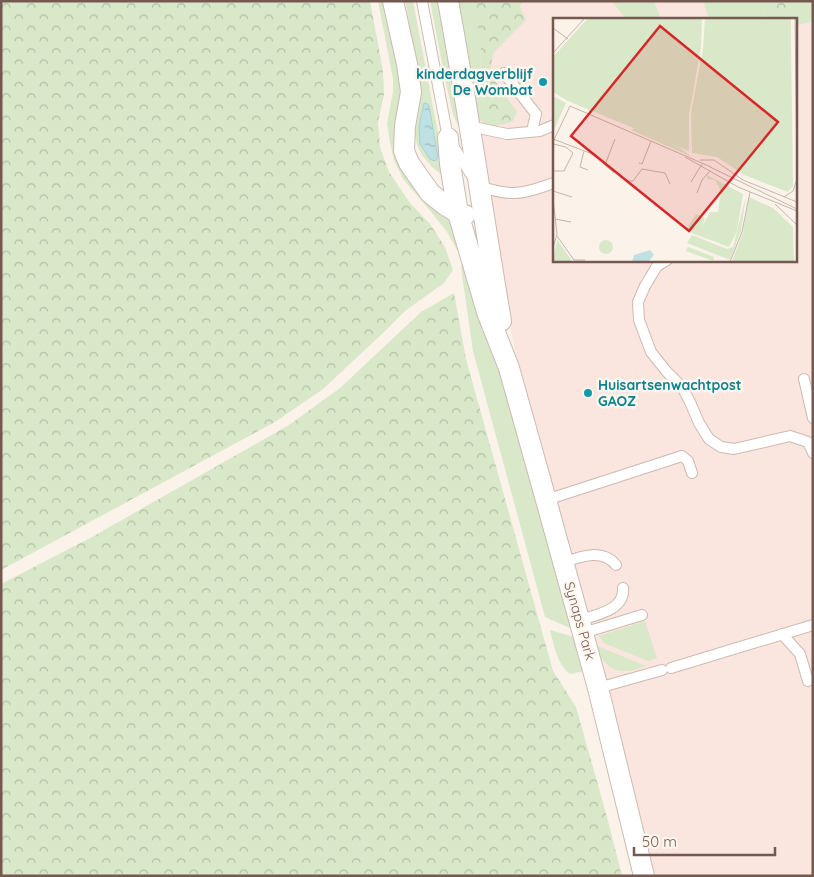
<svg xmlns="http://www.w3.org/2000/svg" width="814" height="877" viewBox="0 0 814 877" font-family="Quicksand,sans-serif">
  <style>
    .commercial { fill: #fae5df; fill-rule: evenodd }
    .green { fill: #d8e8c9 }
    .forest { fill: url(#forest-crowns) }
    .water { fill: url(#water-ripples); stroke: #a7d1d4 }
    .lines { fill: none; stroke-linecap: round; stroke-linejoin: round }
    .service-casing { stroke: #ccbab1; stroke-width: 12 }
    .minor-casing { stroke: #ccbab1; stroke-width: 22 }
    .service { stroke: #fff; stroke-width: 10 }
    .minor { stroke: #fff; stroke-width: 20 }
    .culture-dot { fill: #0f9aa8; stroke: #fef7f0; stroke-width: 2 }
    .labels { text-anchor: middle; stroke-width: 5; stroke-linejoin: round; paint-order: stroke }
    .culture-label { font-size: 14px; font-weight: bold; fill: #0d838f; stroke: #fef7f0; text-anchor: end }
    .street-label { font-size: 14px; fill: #735950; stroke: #fef7f0 }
    .inset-road { fill: none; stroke: #c5b5ac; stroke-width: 1 }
    .view { fill: #d62828; fill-opacity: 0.15; stroke: #d62828; stroke-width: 2.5 }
    .inset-edge { fill: none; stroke: #735950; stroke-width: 2.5 }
  </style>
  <defs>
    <pattern id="forest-crowns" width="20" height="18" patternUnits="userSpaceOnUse" patternTransform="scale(1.25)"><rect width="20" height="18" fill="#d8e8c9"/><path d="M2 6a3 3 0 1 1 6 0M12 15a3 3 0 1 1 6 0" fill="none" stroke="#b4bfa6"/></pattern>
    <pattern id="water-ripples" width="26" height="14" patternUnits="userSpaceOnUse" patternTransform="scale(1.25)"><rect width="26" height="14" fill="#c0e1e3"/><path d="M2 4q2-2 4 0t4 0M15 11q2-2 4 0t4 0" fill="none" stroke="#a0b9ba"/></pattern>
  </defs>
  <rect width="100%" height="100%" fill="#fbf3ea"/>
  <!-- commercial -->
  <path class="commercial" d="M 457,1 L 813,1 L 813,876 L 653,876 L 519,370 L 501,282 L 479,119 ZM 554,19 L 795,19 L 795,260 L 554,260 Z"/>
  <!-- green -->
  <path class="green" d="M 378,1 L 387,1 L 402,90 L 397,120 L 448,214 L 463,249 L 457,250 L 447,232 L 432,213 L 403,179 L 394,160 L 390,143 L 387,123 L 393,92 L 393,79 Z
    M 405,1 L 413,1 L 446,175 L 438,172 L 432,167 L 422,155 L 417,145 L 414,130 L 417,65 Z
    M 430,1 L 439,1 L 464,129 L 460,130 L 453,115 L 445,79 Z
    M 457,1 L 472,1 L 481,39 L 480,90 L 494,127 L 487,125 L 479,119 Z
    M 612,1 L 654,1 L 661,19 L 626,19 Z
    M 703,1 L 761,1 L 766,15 L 795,8 L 799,1 L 813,1 L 813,21 L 795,26 L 795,19 L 765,19 L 764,16 L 755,19 L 709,19 Z
    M 467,258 L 492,341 L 572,629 L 545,617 L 473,351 L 462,275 L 461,262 Z
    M 645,621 L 657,658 L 648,661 L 604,643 L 599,636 Z
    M 550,630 L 574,637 L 585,671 L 570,674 C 557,664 554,646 550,630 Z
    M 595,645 L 646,666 C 640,668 632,671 626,671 C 610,672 600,659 595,645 Z"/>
  <!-- forest -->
  <path class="forest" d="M 1,1 L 370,1 L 383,71 L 384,94 L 378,122 L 380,147 L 389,172 L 410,203 L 430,224 L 445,247 L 453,270 L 444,283 L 405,311 L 383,333 L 323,389 L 275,422 L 1,570 Z
    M 472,1 L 524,1 L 520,6 L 526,20 L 493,53 L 490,74 L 517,112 L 513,121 L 494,127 L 480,90 L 481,39 Z
    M 761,1 L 799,1 L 795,8 L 766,15 Z
    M 454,293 L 466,359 L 553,671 L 576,707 L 607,817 L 622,876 L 1,876 L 1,584 L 92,537 L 289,425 L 340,388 L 421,312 Z"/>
  <!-- water -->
  <path class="water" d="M 424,103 L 428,104 L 430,111 L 438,158 L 435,161 L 430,159 L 420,144 L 419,126 Z"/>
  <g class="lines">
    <defs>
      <path id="service" d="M 422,1 L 448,138 L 479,187 C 491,189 503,194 515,193 C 528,193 541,187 554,183
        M 504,73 L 536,114 L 532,131
        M 469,126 L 507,134 L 540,131 L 554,125
        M 667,260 L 657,266 L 645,286 L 638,302 L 639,320 L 651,352 L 667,372 L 682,387 L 690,402 L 699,423 L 709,439 L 721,447 L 734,449 L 790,436 L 808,442 L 813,453
        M 804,379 L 813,418
        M 546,500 L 682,456 L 688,461 L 692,473
        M 564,562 C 580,557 602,548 616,565
        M 580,620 C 596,615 625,610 623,588
        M 583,633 L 642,615
        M 782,634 L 800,654 L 808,681
        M 671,668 L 813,625
        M 598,688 L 662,670"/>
      <path id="minor" d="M 393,1 L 407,64 L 411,92 L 405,126 L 404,151 L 409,163 L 430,193 L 445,205 L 458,213 L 465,215
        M 448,1 C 468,108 483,215 501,321
        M 448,138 L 450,164 L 458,213 L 487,312 L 509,368 L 546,500 L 598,688 L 644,876"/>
    </defs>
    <!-- service casing -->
    <use href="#service" class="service-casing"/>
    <!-- minor casing -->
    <use href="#minor" class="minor-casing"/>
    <!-- service -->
    <use href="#service" class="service"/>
    <!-- minor -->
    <use href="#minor" class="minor"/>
  </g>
  <!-- markers -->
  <g class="culture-dot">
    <circle cx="543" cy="82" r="5"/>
    <circle cx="588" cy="393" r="5"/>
  </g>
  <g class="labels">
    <!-- culture labels -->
    <g class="culture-label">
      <text x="533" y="79">kinderdagverblijf<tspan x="533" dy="16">De Wombat</tspan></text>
      <text x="598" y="390" text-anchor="start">Huisartsenwachtpost<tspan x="598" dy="16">GAOZ</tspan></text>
    </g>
    <!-- street labels -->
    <g class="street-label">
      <text transform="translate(580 621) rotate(74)" y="5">Synaps Park</text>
    </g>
  </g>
  <!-- overview -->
  <g transform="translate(553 18)">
    <rect width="244" height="244" fill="#fbf3ea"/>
    <path d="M 238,29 L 240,168 L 235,174 L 238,168 ZM 83,110 L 126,129 L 139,139 L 78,112 ZM 193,178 L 188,213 L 177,242 L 134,225 L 139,217 L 174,231 L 180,229 ZM 143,196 L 152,200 L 149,209 L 139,205 L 139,215 L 133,212 ZM 4,222 L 18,241 L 17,244 L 0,244 ZM46 229a7 7 0 1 1 14 0a7 7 0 1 1-14 0ZM 135,229 L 161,239 L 160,243 L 133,233 Z" fill="#d8e8c9"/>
    <path d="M 35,0 L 149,0 L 148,29 L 136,97 L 136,133 L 15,83 L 0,74 L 0,39 ZM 152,0 L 238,0 L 238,168 L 235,174 L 191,157 L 164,139 L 139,135 L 138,95 L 150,31 ZM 0,78 L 13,85 L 0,114 ZM 154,157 L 190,176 L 184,213 L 176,229 L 139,215 L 137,210 L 140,205 L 149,209 L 157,194 L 165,194 L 168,173 L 162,162 L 154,161 ZM 196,179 L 220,190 L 240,209 L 241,244 L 179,244 L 190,214 Z" fill="#d8e8c9"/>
    <path d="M 97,232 L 101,237 L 95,244 L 79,244 L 81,237 Z" fill="#c0e1e3"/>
    <path class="inset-road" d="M 242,0 L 244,150M 0,10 L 15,21M 0,35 L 32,0M 17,88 L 158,149M 0,121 L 42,137M 0,124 L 17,88M 0,126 L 13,129 L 20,135 L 11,153 L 0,153M 31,133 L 27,149 L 35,152M 132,139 L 185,169 L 244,193M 147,142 L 161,142 L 190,162 L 244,184M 86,145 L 89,146 L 98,123M 157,149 L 244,191M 61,155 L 52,147 L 62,121M 73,163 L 80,163 L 89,151 L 112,155 L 117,166M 138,164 L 149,146M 0,173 L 19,179M 144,175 L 149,162 L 157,153M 231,179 L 240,173 L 244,161M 0,181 L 4,216 L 0,230M 222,186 L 244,207M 2,201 L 18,204M 4,218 L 21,242 L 32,242M 177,244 L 189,214 L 197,174"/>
    <path class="view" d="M 107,8 L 225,104 L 136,213 L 18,118 Z"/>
    <rect width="244" height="244" class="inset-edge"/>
  </g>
  <!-- border -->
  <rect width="814" height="877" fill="none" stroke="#735950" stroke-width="5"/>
  <!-- scale -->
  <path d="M634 847v8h141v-8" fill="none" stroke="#735950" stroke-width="2.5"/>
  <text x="642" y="847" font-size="15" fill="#735950" stroke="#fef7f0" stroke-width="4" paint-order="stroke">50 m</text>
</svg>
